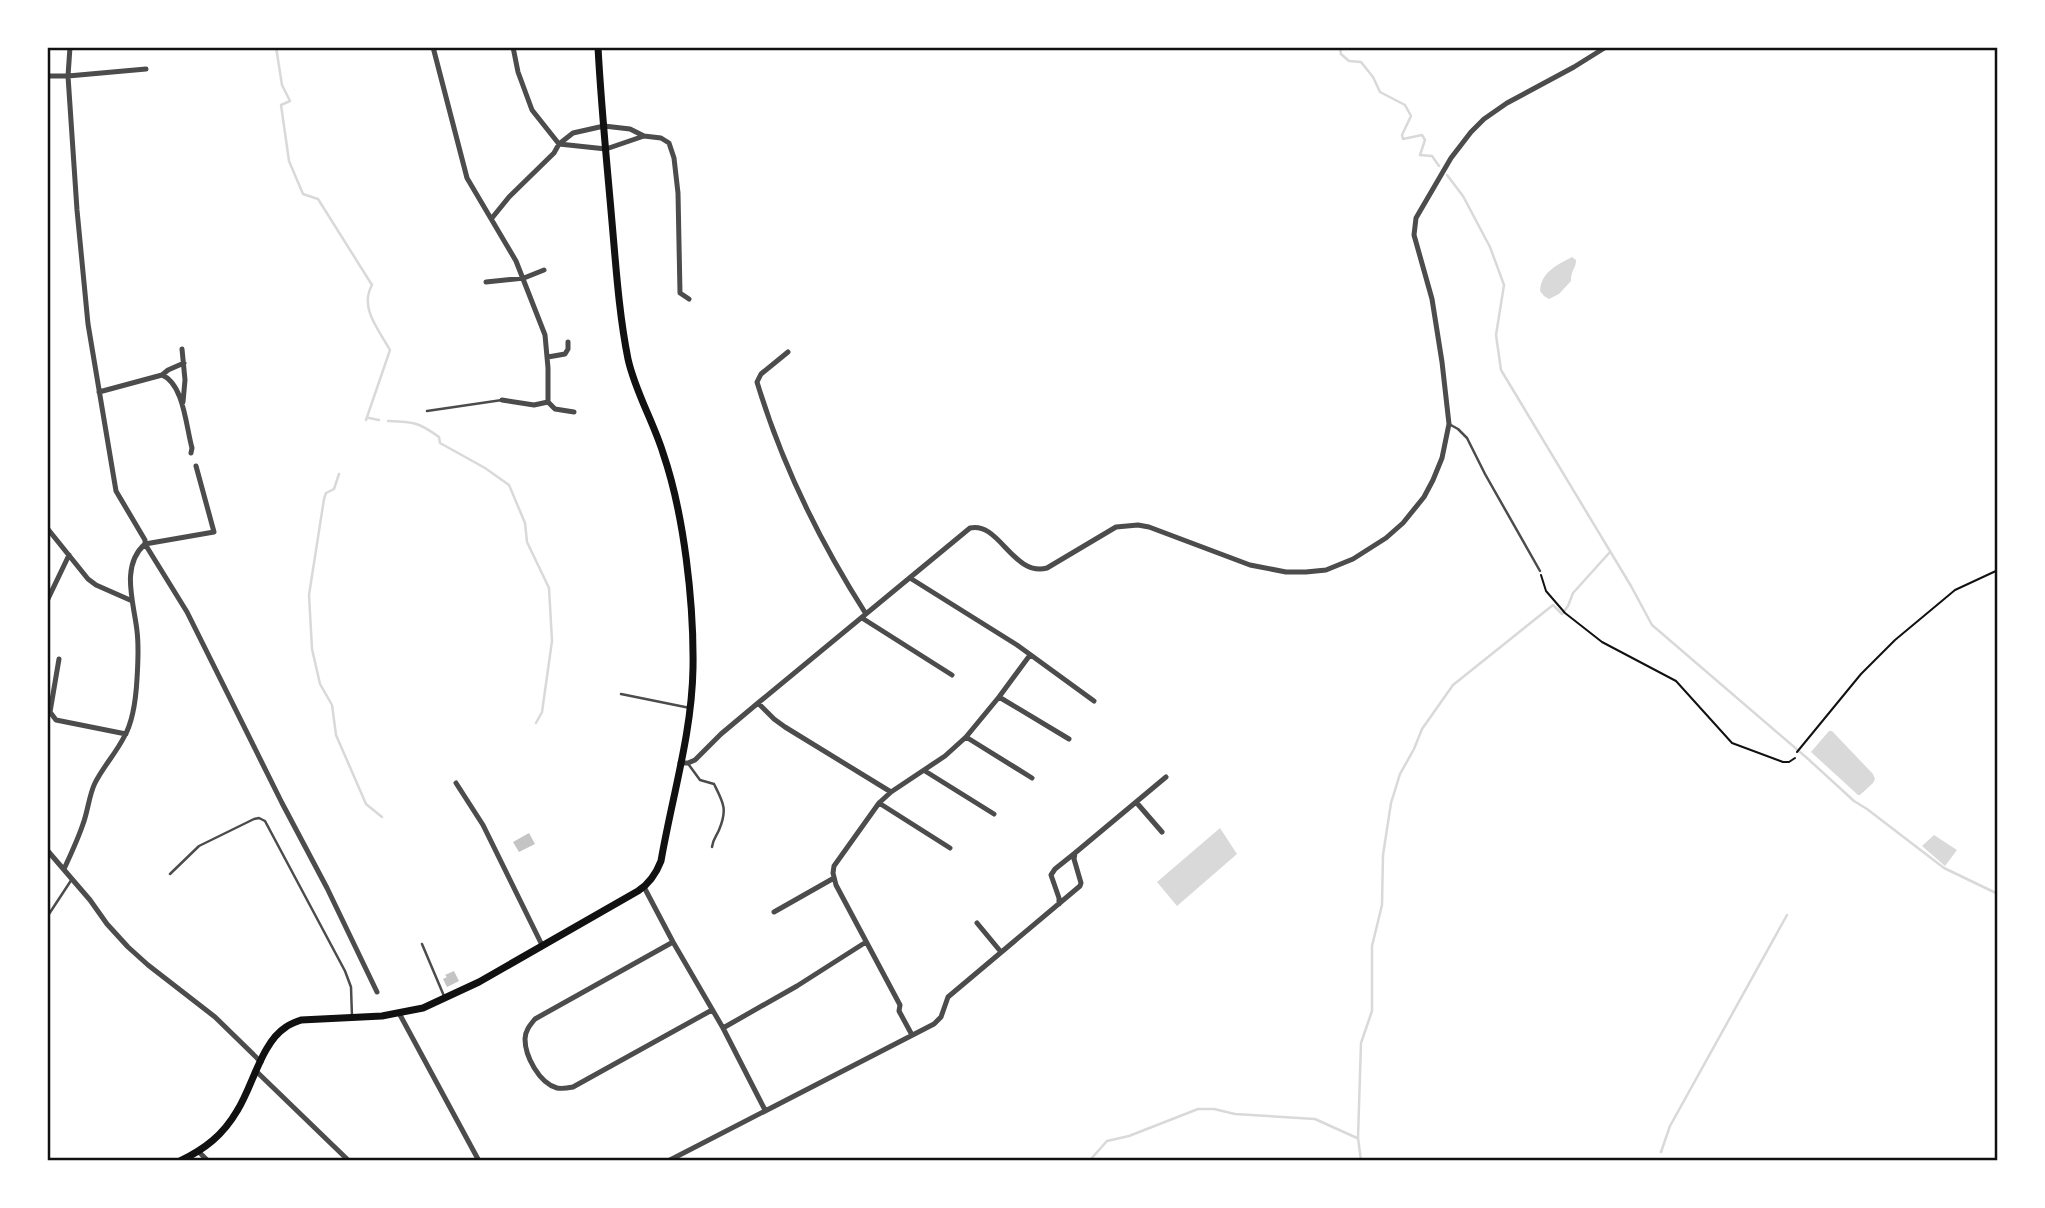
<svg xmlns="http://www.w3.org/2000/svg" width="2045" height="1208" viewBox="0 0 2045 1208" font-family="'PT Sans',sans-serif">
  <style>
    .water { fill: #d9d9d9 }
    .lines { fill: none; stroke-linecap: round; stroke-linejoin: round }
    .stream { stroke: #d9d9d9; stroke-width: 2.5 }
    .building { fill: #c4c4c4 }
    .path { stroke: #111; stroke-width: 2 }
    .service { stroke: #4c4c4c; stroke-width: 2.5 }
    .minor { stroke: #4c4c4c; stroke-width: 5 }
    .secondary { stroke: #111; stroke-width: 7 }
    .neatline { fill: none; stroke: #111; stroke-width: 2.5 }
  </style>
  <rect width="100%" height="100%" fill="#fff"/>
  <!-- water -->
  <path class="water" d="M 1572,257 L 1576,260 C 1576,269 1571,269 1571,281 L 1559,294 L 1549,299 L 1544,296 L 1540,291 C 1541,272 1557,265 1572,257 Z
    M 1829,731 L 1832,731 L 1873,774 L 1875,779 L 1873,783 L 1860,795 L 1858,795 L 1811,752 Z
    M 1220,828 L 1237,854 L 1177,906 L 1157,882 Z
    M 1934,835 L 1957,850 L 1945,866 L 1922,846 Z"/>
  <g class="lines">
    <!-- stream -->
    <path class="stream" d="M 276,47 L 282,85 L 290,101 L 281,105 L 289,161 L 303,194 L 318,199 L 372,285 C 359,308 379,330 390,350 L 366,420
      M 1340,47 L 1341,54 L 1349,61 L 1361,62 L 1373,77 L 1380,92 L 1405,105 L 1411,116 L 1402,135 L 1403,139 L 1422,135 L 1425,140 L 1420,155 L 1432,156 L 1439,166
      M 1447,175 L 1463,196 L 1490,247 L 1504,285 L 1496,335 L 1501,370 L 1631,586 L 1652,625 L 1807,758 L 1854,801 L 1867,809 L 1944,868 L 1998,894
      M 369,418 L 379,420
      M 388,421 C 414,422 418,422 439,437 L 440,443 L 485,468 L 509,485 L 525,523 L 527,542 L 549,588 L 552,641 L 542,712 L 536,723
      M 339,474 L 334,489 L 326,493 L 324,499 L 309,595 L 312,649 L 320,684 L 332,705 L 336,735 L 366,804 L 382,817
      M 1661,1152 L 1670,1126 L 1787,915
      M 1082,1161 L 1091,1159 L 1107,1141 L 1129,1136 L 1198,1109 L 1214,1109 L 1235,1114 L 1315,1119 L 1357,1138
      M 1361,1161 L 1358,1138 L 1361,1043 L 1372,1011 L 1372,946 L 1382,905 L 1383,855 L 1391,803 L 1400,774 L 1414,749 L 1422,729 L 1453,685 L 1553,605 L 1562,614 L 1568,606 L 1573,593 L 1610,552"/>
  </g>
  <!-- building -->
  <path class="building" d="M 529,833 L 535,844 L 519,852 L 513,842 Z
    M 454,971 L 459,981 L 447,987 L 443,979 L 447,977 L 445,975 Z"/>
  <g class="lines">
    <!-- path -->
    <path class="path" d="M 1541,575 L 1546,591 L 1565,613 L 1602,642 L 1676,681 L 1732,743 L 1783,762 L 1789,762 L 1795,758
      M 1797,752 L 1861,674 L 1895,640 L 1955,590 L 1998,570"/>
    <!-- service -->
    <path class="service" d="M 427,411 L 502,400
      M 1449,424 L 1458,429 L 1467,438 L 1485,474 L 1540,571
      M 621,694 L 690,708
      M 689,765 L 700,780 L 714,784 C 723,802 728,809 719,830 C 716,837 713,839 712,847
      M 170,874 L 199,846 L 254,819 L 259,818 L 265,821 L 345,971 L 351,987 L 352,1017
      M 47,917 L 72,879
      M 422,944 L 444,996"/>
    <!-- minor -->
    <path class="minor" d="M 433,47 L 467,178 L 516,261 L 545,335 L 548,368 L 548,402
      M 513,47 L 518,72 L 532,110 L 559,144 L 606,149 L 644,136
      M 47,76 L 68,76 L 146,69
      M 492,218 L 509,197 L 554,153 L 559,144 L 573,133 L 604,126 L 630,129 L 644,136 L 661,138 L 669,143 L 674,158 L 678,193 L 680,293 L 689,299
      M 486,282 L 524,278 L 544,270
      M 182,349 L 185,380 L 183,402
      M 788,352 L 761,374 L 757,382 C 782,465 820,542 866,614
      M 548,357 L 565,354 L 568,349 L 568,342
      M 162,375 L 168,370 L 184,363
      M 99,392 L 162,375 C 184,384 186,427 192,448 L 191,453
      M 502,400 L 534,405 L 548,402
      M 548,402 L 555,409 L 574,412
      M 196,466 L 214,532 L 145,544 L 187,612 L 282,803 L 327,888 L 377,992
      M 47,528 L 88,579 L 96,585 L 130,600
      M 910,578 L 1017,645 L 1094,701
      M 47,601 L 69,555
      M 862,618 L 952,675
      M 59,659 L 50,712 L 56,720 L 126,734
      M 999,697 L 1069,739
      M 758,703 L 774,719 L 785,727 L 891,792
      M 966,737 L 1032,778
      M 680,763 L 688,763 L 695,760 L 721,734 L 758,703 L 970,528 C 999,521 1013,577 1047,568 L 1116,527 L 1138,525 L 1149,527 L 1250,565 L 1286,572 L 1306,572 L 1326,570 L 1353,559 L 1386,538 L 1403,523 L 1424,497 L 1433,480 L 1442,458 L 1449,424 L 1442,362 L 1432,299 L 1414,235 L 1416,218 L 1451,158 L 1471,132 L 1484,119 L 1507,103 L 1574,67 L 1606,47
      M 925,771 L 994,814
      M 456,783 L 483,825 L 542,945
      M 1136,802 L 1162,832
      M 879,803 L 950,848
      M 47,850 L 90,900 L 107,924 L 128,947 L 148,965 L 215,1017 L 261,1062
      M 64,869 C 71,854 78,839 83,824 C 88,811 89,795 95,783 C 103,767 116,753 124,737 C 133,722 136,697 137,679 C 138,663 139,647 137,631 C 134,603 120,566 145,544 L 145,540 L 116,491 L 88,324 L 77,210 L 68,76 L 70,47
      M 644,887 L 673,942 L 723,1028 L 765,1110
      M 1059,904 L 1059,898 L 1051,875 L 1055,869 L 1075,853
      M 774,912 L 834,878
      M 977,923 L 1001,952
      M 673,942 L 535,1019 C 530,1025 525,1031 525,1039 C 525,1056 539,1083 557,1088 C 562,1089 568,1088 573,1087 L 712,1010
      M 399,1013 L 479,1161
      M 723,1028 L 797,986 L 866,942
      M 912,1035 L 899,1011 L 900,1005 L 836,885 L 833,873 L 834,866 L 879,803 L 891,792 L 945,756 L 966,737 L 999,697 L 1030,655
      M 257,1072 L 349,1161
      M 199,1152 L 208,1161
      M 668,1161 L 934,1024 L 941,1017 L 948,997 L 1080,886 L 1081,883 L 1074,859 L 1075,853 L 1166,777"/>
    <!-- secondary -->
    <path class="secondary" d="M 180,1161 C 205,1149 223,1135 237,1111 C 253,1086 261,1043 286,1027 C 290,1024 296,1022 301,1020 L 382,1016 L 423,1008 L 479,982 L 638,891 C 649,884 656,874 661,861 C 672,797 692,733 693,668 C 694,603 684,514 663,453 C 653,421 635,391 628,359 C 619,314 616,267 612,222 C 607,164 601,105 598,47"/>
  </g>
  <!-- border -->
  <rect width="2045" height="1208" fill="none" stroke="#ffffff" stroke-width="98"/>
  <rect x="49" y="49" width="1947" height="1110" class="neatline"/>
</svg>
